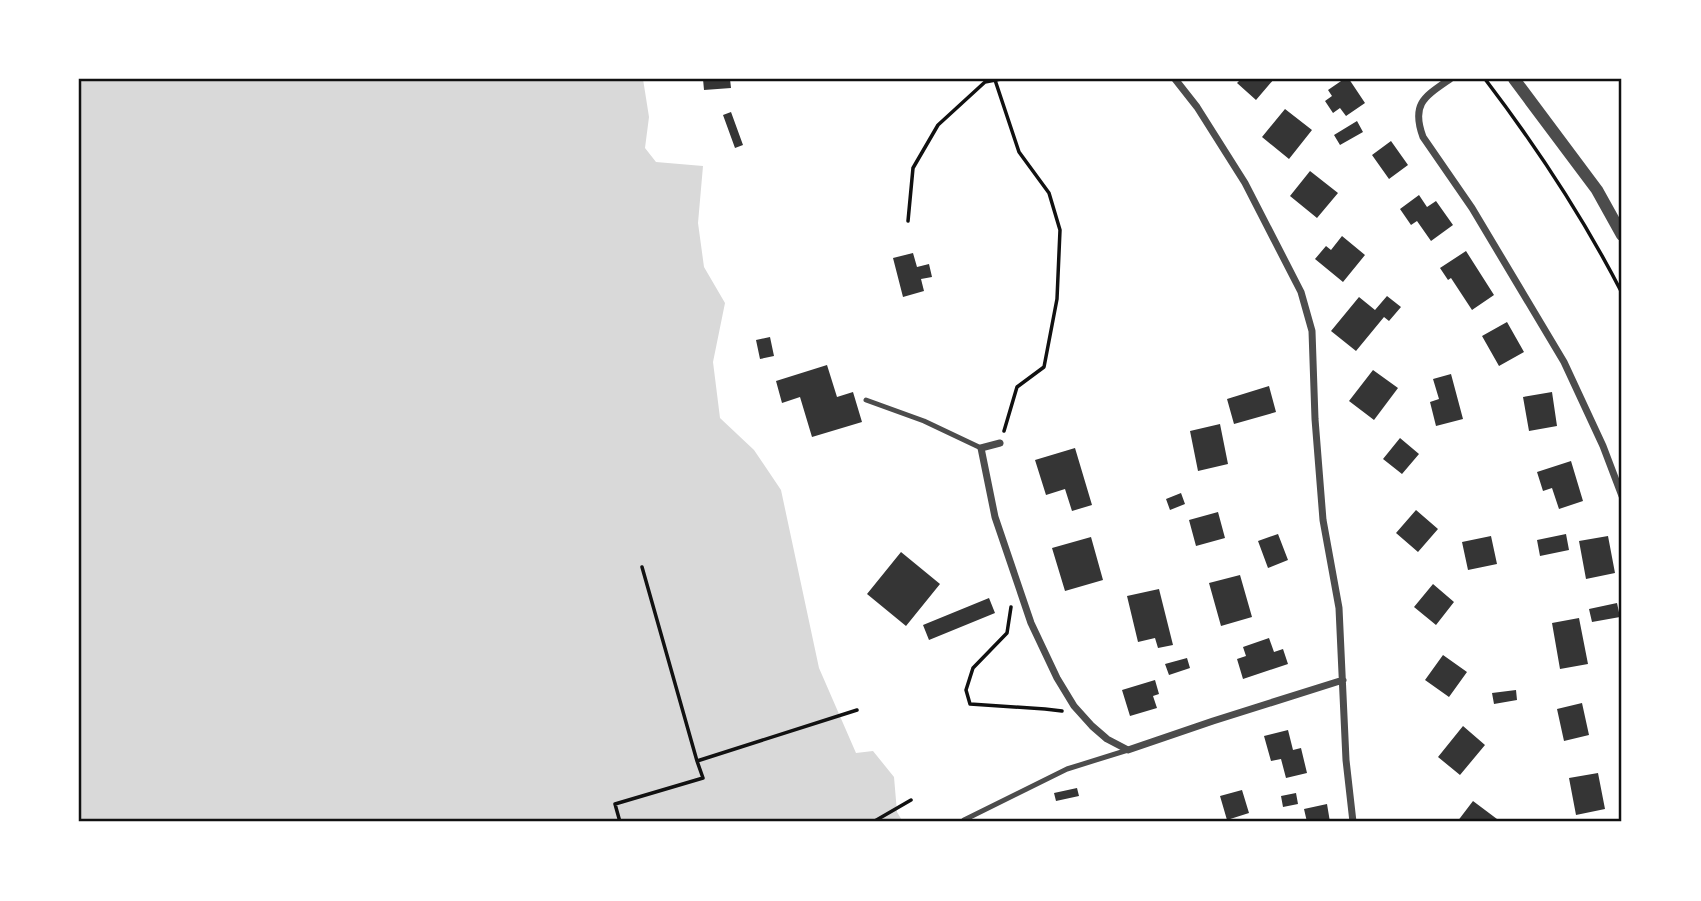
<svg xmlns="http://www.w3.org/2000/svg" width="1701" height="901" viewBox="0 0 1701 901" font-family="'Alegreya Sans',sans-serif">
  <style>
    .water { fill: #d9d9d9 }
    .building { fill: #353535 }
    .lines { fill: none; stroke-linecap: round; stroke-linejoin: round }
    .path { stroke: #111; stroke-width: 3.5 }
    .service { stroke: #4c4c4c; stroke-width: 5 }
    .minor { stroke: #4c4c4c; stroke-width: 7 }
    .tertiary { stroke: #4c4c4c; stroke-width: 12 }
    .neatline { fill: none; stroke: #111; stroke-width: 2.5 }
  </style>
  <rect width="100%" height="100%" fill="#fff"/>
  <!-- water -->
  <path class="water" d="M 79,79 L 643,79 L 649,117 L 645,148 L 656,162 L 703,166 L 698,223 L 704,267 L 725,303 L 713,362 L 720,418 L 754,450 L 781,490 L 819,668 L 856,753 L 873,751 L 894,777 L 897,812 L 903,822 L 79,822 Z"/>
  <!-- building -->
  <path class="building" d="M 703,79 L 730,79 L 731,88 L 704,90 Z
    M 1241,79 L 1274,79 L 1256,100 L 1237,83 Z
    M 1344,79 L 1349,79 L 1365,103 L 1346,116 L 1340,108 L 1333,113 L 1325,101 L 1332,96 L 1328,90 Z
    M 1285,109 L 1312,130 L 1289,159 L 1262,137 Z
    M 731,112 L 743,145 L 735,148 L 723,115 Z
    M 1357,121 L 1363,132 L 1340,145 L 1334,135 Z
    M 1391,141 L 1408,165 L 1389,179 L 1372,155 Z
    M 1310,171 L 1338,193 L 1317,218 L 1290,196 Z
    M 1419,195 L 1427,207 L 1436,201 L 1453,225 L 1431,241 L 1417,221 L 1411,225 L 1400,209 Z
    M 1342,236 L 1365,255 L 1343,282 L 1315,259 L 1326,246 L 1331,250 Z
    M 1466,251 L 1494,295 L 1472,310 L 1451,278 L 1448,280 L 1440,268 Z
    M 913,253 L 917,267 L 929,264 L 932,277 L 921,279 L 924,291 L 903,297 L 893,258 Z
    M 1387,296 L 1401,307 L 1389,321 L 1384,317 L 1356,351 L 1331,331 L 1359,297 L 1375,310 Z
    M 1507,322 L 1524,352 L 1499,366 L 1482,336 Z
    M 770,337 L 774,356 L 760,359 L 756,340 Z
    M 827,365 L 837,397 L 853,392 L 862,422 L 812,437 L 800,397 L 782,403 L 776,381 Z
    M 1373,370 L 1398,388 L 1374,420 L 1349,401 Z
    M 1451,374 L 1463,419 L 1436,426 L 1430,402 L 1439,399 L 1433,379 Z
    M 1269,386 L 1276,412 L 1234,424 L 1227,399 Z
    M 1552,392 L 1557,426 L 1529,431 L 1523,397 Z
    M 1220,424 L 1228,464 L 1198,471 L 1190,431 Z
    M 1400,438 L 1419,454 L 1402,474 L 1383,459 Z
    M 1075,448 L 1092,505 L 1072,511 L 1065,489 L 1046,495 L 1035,460 Z
    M 1571,461 L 1583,501 L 1559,509 L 1552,488 L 1543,491 L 1537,472 Z
    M 1181,493 L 1185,504 L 1170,510 L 1166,499 Z
    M 1416,510 L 1438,529 L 1418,552 L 1396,533 Z
    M 1218,512 L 1225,538 L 1196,546 L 1189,520 Z
    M 1278,534 L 1288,560 L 1268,568 L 1258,541 Z
    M 1566,534 L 1569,550 L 1540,556 L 1537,540 Z
    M 1491,536 L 1497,564 L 1468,570 L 1462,542 Z
    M 1608,536 L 1615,573 L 1586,579 L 1579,541 Z
    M 1091,537 L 1103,580 L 1065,591 L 1052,548 Z
    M 901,552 L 940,584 L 906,626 L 867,594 Z
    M 1240,575 L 1252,617 L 1221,626 L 1209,583 Z
    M 1433,584 L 1454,602 L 1436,625 L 1414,607 Z
    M 1159,589 L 1173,645 L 1158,648 L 1155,638 L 1138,642 L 1127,596 Z
    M 989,598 L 995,613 L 929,640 L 923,625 Z
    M 1617,603 L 1620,617 L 1592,622 L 1589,609 Z
    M 1579,618 L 1588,664 L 1560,669 L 1552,623 Z
    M 1269,638 L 1274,652 L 1283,649 L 1288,664 L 1243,679 L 1237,659 L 1246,656 L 1243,647 Z
    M 1443,655 L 1467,672 L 1449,697 L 1425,680 Z
    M 1187,658 L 1190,668 L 1169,675 L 1165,664 Z
    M 1155,680 L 1159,694 L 1153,696 L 1157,708 L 1130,716 L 1122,690 Z
    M 1516,690 L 1517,700 L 1494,704 L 1492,693 Z
    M 1582,703 L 1589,735 L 1564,741 L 1557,709 Z
    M 1463,726 L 1485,745 L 1460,775 L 1438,757 Z
    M 1288,730 L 1293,750 L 1301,748 L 1307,773 L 1286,778 L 1281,759 L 1271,761 L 1264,736 Z
    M 1598,773 L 1605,809 L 1576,815 L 1569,778 Z
    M 1077,788 L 1079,796 L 1056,801 L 1054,793 Z
    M 1242,790 L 1249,813 L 1227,820 L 1220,796 Z
    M 1296,793 L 1298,804 L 1283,807 L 1281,796 Z
    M 1473,801 L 1497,819 L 1494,822 L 1457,822 Z
    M 1327,804 L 1330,822 L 1307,822 L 1304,809 Z"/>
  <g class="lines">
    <!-- path -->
    <path class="path" d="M 1485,79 C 1536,146 1583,217 1622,293
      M 995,80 L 1019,152 L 1049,193 L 1060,230 L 1057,299 L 1044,367 L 1017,387 L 1004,431
      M 908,221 L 913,168 L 938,125 L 985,82 L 1001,79
      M 642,567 L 697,761 L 857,710
      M 1011,607 L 1007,633 L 973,668 L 966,690 L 970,704 L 1045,709 L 1062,711
      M 620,822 L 615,804 L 703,778 L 697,761
      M 873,822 L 911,800"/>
    <!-- service -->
    <path class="service" d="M 866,400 L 924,421 L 981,448
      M 964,820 L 1067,769 L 1128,750"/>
    <!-- minor -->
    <path class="minor" d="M 1175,79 L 1197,107 L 1245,183 L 1301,292 L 1312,331 L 1315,419 L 1323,520 L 1339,608 L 1346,760 L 1353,822
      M 1450,79 C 1424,97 1411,104 1423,137 L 1472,208 L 1564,362 L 1603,446 L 1622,496
      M 1000,443 L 981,448 L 995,517 L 1031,623 L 1057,678 L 1074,706 L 1092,726 L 1107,739 L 1128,750 L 1213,721 L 1343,680"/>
    <!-- tertiary -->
    <path class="tertiary" d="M 1514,79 L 1597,190 L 1622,235"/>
  </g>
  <!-- border -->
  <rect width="1701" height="901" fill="none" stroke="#ffffff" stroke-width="161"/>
  <rect x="80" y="80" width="1540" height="740" class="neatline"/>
</svg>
